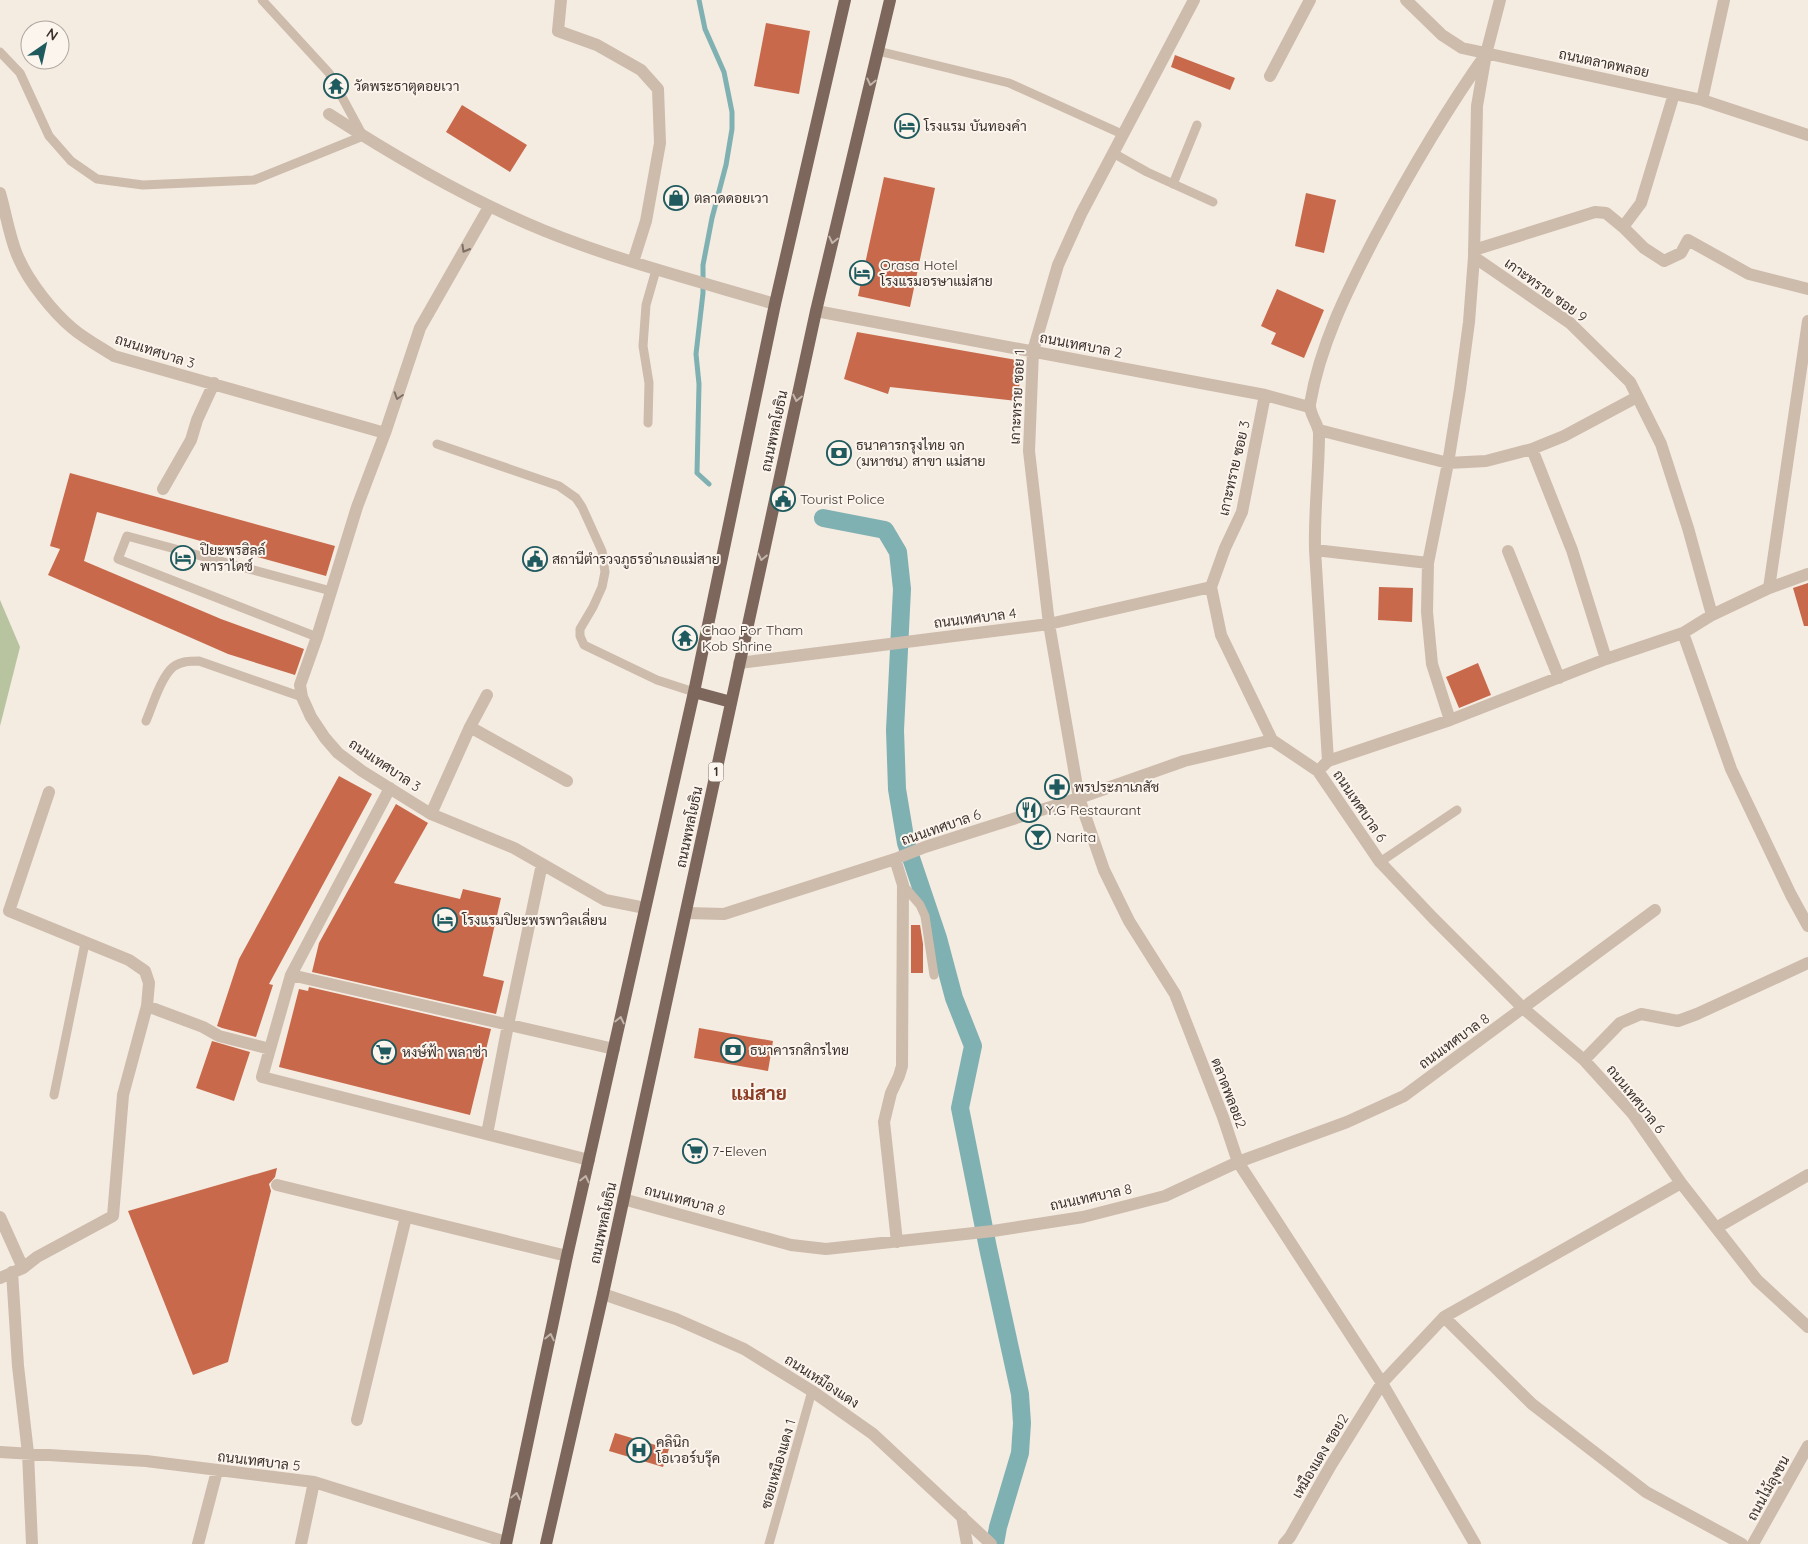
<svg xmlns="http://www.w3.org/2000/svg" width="1808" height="1544" viewBox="0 0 1808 1544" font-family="Quicksand,Sarabun,sans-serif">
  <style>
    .green { fill: #b8c4a0 }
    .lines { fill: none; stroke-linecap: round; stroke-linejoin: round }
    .stream { stroke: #7fb0b2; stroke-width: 5 }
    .canal { stroke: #7fb0b2; stroke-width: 18 }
    .building { fill: #c8694b }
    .service { stroke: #cdbbac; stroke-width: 9 }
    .minor { stroke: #cdbbac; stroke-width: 12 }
    .tertiary { stroke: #cdbbac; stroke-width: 12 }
    .primary { stroke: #7d675c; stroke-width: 12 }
    .oneway { stroke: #c2b5ac }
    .oneway2 { stroke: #7d6f65 }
    .labels { text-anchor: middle; stroke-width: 4; stroke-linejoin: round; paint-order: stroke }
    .shield { fill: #fbf5ee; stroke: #756b66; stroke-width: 1 }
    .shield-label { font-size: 12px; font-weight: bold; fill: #3b302b }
    .street-label { font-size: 14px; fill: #3b302b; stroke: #fbf5ee }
    .poi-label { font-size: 14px; fill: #3b302b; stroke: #fbf5ee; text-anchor: start }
    .district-label { font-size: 19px; font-weight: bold; fill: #8c3b22; stroke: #fbf5ee }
  </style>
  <rect width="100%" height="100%" fill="#f4ebe1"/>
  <!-- green -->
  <path class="green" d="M 0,600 L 20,647 L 0,726 Z"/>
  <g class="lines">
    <!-- stream -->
    <path class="stream" d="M 699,0 L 705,29 L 724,72 L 732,112 L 732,129 L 726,165 L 712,218 L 703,265 L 703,293 L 696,354 L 699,384 L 697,473 L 709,484"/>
    <!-- canal -->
    <path class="canal" d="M 823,518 L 885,530 L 898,552 L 902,589 L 895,730 L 897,789 L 906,843 L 938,938 L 954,998 L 973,1046 L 960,1108 L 988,1248 L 1020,1394 L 1022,1423 L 1020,1453 L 998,1527 L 995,1544"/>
  </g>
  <!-- building -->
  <path class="building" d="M 766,23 L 810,31 L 799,94 L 754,86 Z
    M 1175,55 L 1235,78 L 1230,90 L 1171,67 Z
    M 462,105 L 527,145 L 510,172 L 446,132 Z
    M 884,177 L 935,188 L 910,307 L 858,296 Z
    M 1306,193 L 1336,200 L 1324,253 L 1295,246 Z
    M 1277,289 L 1324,310 L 1304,358 L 1271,344 L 1276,333 L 1261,326 Z
    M 857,332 L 1023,361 L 1017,401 L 890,387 L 888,394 L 844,379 Z
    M 70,473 L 335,546 L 326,576 L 97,512 L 84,561 L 221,619 L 304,649 L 295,675 L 228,654 L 48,575 L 60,549 L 50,546 Z
    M 1808,583 L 1808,626 L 1804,626 L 1793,588 Z
    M 1379,587 L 1413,588 L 1412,622 L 1378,620 Z
    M 1478,663 L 1491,695 L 1459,708 L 1446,677 Z
    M 339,776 L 372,794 L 269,984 L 273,985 L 256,1037 L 222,1028 L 217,1026 L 239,959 Z
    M 396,804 L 428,823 L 394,883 L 460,899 L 463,889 L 501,898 L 483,976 L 504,981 L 496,1014 L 312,972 L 319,943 Z
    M 911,925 L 920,925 L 923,944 L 923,973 L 911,973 Z
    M 309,987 L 491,1029 L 470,1115 L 279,1067 L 299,989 L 308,991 Z
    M 699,1028 L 773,1041 L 768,1071 L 694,1058 Z
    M 212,1041 L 250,1052 L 234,1101 L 196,1088 Z
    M 277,1168 L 275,1177 L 269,1184 L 271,1191 L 228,1362 L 193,1375 L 128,1211 Z
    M 615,1433 L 669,1449 L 663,1467 L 609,1451 Z"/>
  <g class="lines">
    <!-- service -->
    <path class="service" d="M 878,51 L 1009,83 L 1122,134
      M 0,52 L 20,73 L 49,136 L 71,161 L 97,179 L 143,185 L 254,180 L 363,136 L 329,73 L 262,0
      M 1113,153 L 1147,172 L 1213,202
      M 1173,184 L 1197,125
      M 648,423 L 649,383 L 643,346 L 646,305 L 656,270
      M 437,444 L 559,486 L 576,498 L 582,507 L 602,551 L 605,572 L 602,587 L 593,607 L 580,629 L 580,636 L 584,645 L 657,680 L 694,692
      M 317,637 L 118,559 L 127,536 L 331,591
      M 146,721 C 152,707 161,677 173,667 C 181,661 190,661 199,661 L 302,697
      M 1380,862 L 1457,810
      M 903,885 L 920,905 L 925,916 L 934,975
      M 54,1095 L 85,943
      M 769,1544 L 812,1391"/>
    <!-- minor -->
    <path class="minor" d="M 561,0 L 558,31 L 597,45 L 641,70 L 658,89 L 660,143 L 646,221 L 633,262
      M 1194,0 L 1081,214 L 1058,265 L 1033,351 L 1029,451 L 1049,624 L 1079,798 L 1104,870 L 1129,921 L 1175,994 L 1223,1117 L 1238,1162 L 1382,1383 L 1475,1544
      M 1406,0 L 1442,35 L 1462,48 L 1702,100 L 1808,135
      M 1500,0 L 1486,54 L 1477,106 L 1474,257 L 1570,323 L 1630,382 L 1661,444 L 1688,528 L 1712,615
      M 1270,76 L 1310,0
      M 1674,94 L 1641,203 L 1623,227 L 1644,248 L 1664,261 L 1681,253 L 1688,240 L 1749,274 L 1808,289
      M 1702,100 L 1724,0
      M 329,114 C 397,158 469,200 545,231 C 619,261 698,281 775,304
      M 0,193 C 6,213 10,241 19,259 C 29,282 53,312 72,328 C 85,339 100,347 114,356 L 385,433
      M 489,207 L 420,328 L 385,433 L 357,507 L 317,637 L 300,685 L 302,697 L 311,717 L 325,738 L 338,753 L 362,771 L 431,814 L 514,848 L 605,900 L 645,908
      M 1474,250 L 1595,212 L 1606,213 L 1623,227
      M 816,311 L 1265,395 L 1309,407
      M 1265,395 L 1242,512 L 1225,548 L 1211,587 L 1221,635 L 1272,740
      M 1319,430 L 1448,463 L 1486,461 L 1532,449 L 1572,550 L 1606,659
      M 1532,449 L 1564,436 L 1637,397
      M 163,489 L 191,440 L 197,420 L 214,383
      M 1315,550 L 1428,563
      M 1508,551 L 1559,678
      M 1769,588 L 1808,321
      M 1683,633 L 1731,769 L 1791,895 L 1808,926
      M 739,663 L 1049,624 L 1211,587
      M 1450,720 L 1432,664 L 1427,612 L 1428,563 L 1448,463 L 1460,389 L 1469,322 L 1474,257
      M 470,727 L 567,781
      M 1328,761 L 1315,550 C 1314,511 1319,472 1319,433 C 1318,423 1309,414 1310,404 C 1320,345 1347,291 1374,239 C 1408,175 1444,113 1486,54
      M 1323,766 L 1328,761 L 1450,720 L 1606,659 L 1683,633 L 1712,615 L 1769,588 L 1808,574
      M 390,788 L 291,975 L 262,1077 L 589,1160
      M 431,814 L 470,727 L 487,695
      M 895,859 L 903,885 L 902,1066 L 899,1076 L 891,1093 L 884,1122 L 897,1242
      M 687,913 L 724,914 L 895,859 L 925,847 L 1079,798 L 1184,761 L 1272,740 L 1318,771 L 1380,862 L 1433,918 L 1524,1009 L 1584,1060 L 1633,1114 L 1681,1183 L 1757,1280 L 1808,1327
      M 291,975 L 614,1049
      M 147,1006 L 203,1027 L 219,1036 L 270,1049
      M 1584,1060 L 1620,1023 L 1641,1014 L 1678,1021 L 1697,1014 L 1808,963
      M 487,1134 L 508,1025 L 542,864
      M 277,1185 L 567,1256
      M 623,1199 L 791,1245 L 826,1249 L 993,1231 L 1083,1217 L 1165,1196 L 1238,1162 L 1347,1122 L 1404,1096 L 1655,910
      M 0,1217 L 23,1268
      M 1716,1228 L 1808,1175
      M 12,1272 L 18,1366 L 28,1453 L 32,1544
      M 0,1278 L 23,1268 L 37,1257 L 113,1216 L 123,1095 L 147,1006 L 149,983 L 145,971 L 129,960 L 9,911 L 49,792
      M 1444,1317 L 1532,1404 L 1646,1492 L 1742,1544
      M 357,1420 L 406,1217
      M 0,1452 L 146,1461 L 314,1482 L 506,1542
      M 962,1516 L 967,1544
      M 198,1544 L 217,1471
      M 301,1544 L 314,1482
      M 1284,1544 L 1290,1537 L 1331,1465 L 1382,1383 L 1444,1317 L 1681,1183
      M 1753,1544 L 1808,1446"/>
    <!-- tertiary -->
    <path class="tertiary" d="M 603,1294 L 676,1319 L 744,1349 L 812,1391 L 873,1434 L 991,1544"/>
    <!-- primary -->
    <path class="primary" d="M 694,692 L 731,702
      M 506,1544 L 567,1256 L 694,692 L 775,304 L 845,0
      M 546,1544 L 603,1294 L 816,311 L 890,0"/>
  </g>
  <!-- one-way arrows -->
  <defs><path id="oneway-chevron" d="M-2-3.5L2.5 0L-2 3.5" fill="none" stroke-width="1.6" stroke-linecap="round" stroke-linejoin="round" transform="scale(1.25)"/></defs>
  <g class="oneway">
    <use href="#oneway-chevron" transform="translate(871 82) rotate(103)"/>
    <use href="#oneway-chevron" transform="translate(833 240) rotate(103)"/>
    <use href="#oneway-chevron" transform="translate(797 398) rotate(102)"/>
    <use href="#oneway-chevron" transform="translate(762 557) rotate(102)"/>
    <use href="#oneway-chevron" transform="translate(620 1020) rotate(-77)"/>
    <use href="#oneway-chevron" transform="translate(585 1179) rotate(-77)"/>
    <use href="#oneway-chevron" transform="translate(550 1337) rotate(-78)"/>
    <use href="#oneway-chevron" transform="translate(516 1496) rotate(-78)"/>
  </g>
  <g class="oneway2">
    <use href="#oneway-chevron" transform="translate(465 249) rotate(120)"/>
    <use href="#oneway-chevron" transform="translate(398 396) rotate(108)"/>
  </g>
  <!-- icons -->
  <defs>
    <symbol id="temple-ring" viewBox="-11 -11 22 22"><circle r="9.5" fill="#fbf5ee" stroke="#1f5a5e" stroke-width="1.5"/><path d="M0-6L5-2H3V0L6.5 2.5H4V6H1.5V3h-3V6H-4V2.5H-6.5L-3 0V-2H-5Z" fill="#1f5a5e"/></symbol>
    <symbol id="hotel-ring" viewBox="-11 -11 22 22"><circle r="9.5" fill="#fbf5ee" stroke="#1f5a5e" stroke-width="1.5"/><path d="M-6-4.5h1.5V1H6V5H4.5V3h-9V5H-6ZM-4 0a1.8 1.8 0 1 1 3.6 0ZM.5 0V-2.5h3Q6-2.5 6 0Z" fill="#1f5a5e"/></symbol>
    <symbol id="shop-ring" viewBox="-11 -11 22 22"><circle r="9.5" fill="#fbf5ee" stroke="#1f5a5e" stroke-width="1.5"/><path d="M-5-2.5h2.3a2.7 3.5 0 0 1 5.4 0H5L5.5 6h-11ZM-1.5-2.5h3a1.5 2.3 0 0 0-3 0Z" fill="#1f5a5e"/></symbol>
    <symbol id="bank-ring" viewBox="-11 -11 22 22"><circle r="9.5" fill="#fbf5ee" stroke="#1f5a5e" stroke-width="1.5"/><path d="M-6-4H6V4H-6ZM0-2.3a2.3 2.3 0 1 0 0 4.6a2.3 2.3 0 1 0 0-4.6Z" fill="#1f5a5e"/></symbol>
    <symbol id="civic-ring" viewBox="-11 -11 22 22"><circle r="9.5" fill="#fbf5ee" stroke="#1f5a5e" stroke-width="1.5"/><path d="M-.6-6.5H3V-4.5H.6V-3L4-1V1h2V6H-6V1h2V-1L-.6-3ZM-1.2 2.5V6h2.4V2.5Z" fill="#1f5a5e"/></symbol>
    <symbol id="pharmacy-ring" viewBox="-11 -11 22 22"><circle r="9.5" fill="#fbf5ee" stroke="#1f5a5e" stroke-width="1.5"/><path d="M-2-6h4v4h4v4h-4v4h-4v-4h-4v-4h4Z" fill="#1f5a5e"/></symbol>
    <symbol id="restaurant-ring" viewBox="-11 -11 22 22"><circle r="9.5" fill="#fbf5ee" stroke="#1f5a5e" stroke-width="1.5"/><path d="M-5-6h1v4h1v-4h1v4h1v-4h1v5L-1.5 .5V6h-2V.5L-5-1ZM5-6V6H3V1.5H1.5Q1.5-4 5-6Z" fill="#1f5a5e"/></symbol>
    <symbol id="bar-ring" viewBox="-11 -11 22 22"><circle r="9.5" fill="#fbf5ee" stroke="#1f5a5e" stroke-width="1.5"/><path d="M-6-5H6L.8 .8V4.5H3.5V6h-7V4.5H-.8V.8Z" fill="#1f5a5e"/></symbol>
    <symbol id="supermarket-ring" viewBox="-11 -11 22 22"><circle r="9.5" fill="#fbf5ee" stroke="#1f5a5e" stroke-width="1.5"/><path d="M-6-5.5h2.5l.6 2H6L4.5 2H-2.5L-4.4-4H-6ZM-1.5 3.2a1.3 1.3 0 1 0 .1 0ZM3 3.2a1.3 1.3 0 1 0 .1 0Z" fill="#1f5a5e"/></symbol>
    <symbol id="hospital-ring" viewBox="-11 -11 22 22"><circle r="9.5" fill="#fbf5ee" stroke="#1f5a5e" stroke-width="1.5"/><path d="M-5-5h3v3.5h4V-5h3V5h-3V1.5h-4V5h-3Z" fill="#1f5a5e"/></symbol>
  </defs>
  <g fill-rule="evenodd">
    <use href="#temple-ring" x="322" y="72" width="28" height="28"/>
    <use href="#hotel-ring" x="893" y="112" width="28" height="28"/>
    <use href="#shop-ring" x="662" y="184" width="28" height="28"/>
    <use href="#hotel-ring" x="848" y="259" width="28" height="28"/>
    <use href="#bank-ring" x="825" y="439" width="28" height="28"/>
    <use href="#civic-ring" x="769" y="485" width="28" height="28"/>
    <use href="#hotel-ring" x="169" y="544" width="28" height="28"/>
    <use href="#civic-ring" x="521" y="545" width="28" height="28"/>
    <use href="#temple-ring" x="671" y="624" width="28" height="28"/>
    <use href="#pharmacy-ring" x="1043" y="773" width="28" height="28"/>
    <use href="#restaurant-ring" x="1015" y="796" width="28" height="28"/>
    <use href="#bar-ring" x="1024" y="823" width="28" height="28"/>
    <use href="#hotel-ring" x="431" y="906" width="28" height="28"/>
    <use href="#bank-ring" x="719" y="1036" width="28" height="28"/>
    <use href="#supermarket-ring" x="370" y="1038" width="28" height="28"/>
    <use href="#supermarket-ring" x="681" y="1137" width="28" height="28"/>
    <use href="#hospital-ring" x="625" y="1436" width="28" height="28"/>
  </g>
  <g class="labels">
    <!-- shield labels -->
    <rect class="shield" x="708.5" y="762.5" width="15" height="19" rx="4"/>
    <g class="shield-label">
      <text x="716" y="776">1</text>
    </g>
    <!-- street labels -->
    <g class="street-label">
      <text transform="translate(1604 63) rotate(12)" y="5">ถนนตลาดพลอย</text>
      <text transform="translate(1546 290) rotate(36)" y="5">เกาะทราย ซอย 9</text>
      <text transform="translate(1081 345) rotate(11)" y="5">ถนนเทศบาล 2</text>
      <text transform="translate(155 351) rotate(18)" y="5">ถนนเทศบาล 3</text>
      <text transform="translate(1017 397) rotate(-87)" y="5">เกาะทราย ซอย 1</text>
      <text transform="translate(774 431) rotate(-78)" y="5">ถนนพหลโยธิน</text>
      <text transform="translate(1234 468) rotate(-77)" y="5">เกาะทราย ซอย 3</text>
      <text transform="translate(975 618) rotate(-7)" y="5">ถนนเทศบาล 4</text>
      <text transform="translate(385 765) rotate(34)" y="5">ถนนเทศบาล 3</text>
      <text transform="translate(1360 806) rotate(56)" y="5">ถนนเทศบาล 6</text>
      <text transform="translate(689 827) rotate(-78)" y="5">ถนนพหลโยธิน</text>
      <text transform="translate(941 827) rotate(-19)" y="5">ถนนเทศบาล 6</text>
      <text transform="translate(1454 1041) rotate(-36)" y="5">ถนนเทศบาล 8</text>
      <text transform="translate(1229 1093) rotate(69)" y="5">ตลาดพลอย2</text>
      <text transform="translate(1636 1099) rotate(51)" y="5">ถนนเทศบาล 6</text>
      <text transform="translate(1091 1197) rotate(-12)" y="5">ถนนเทศบาล 8</text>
      <text transform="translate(685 1200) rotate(15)" y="5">ถนนเทศบาล 8</text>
      <text transform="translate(603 1223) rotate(-78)" y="5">ถนนพหลโยธิน</text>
      <text transform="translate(822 1381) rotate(33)" y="5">ถนนเหมืองแดง</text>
      <text transform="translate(1320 1456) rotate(-59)" y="5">เหมืองแดง ซอย2</text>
      <text transform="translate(259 1461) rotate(7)" y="5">ถนนเทศบาล 5</text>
      <text transform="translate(778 1464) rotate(-74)" y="5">ซอยเหมืองแดง 1</text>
      <text transform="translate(1768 1488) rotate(-61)" y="5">ถนนไม้ลุงขน</text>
    </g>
    <!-- poi labels -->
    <g class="poi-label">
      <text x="354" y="91">วัดพระธาตุดอยเวา</text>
      <text x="924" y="131">โรงแรม บันทองคํา</text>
      <text x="694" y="203">ตลาดดอยเวา</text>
      <text x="880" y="270">Orasa Hotel<tspan x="880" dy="16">โรงแรมอรษาแม่สาย</tspan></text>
      <text x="856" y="450">ธนาคารกรุงไทย จก<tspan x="856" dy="16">(มหาชน) สาขา แม่สาย</tspan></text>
      <text x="800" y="504">Tourist Police</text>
      <text x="200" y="555">ปิยะพรฮิลล์<tspan x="200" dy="16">พาราไดซ์</tspan></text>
      <text x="552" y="564">สถานีตำรวจภูธรอำเภอแม่สาย</text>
      <text x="702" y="635">Chao Por Tham<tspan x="702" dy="16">Kob Shrine</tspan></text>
      <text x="1074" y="792">พรประภาเภสัช</text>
      <text x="1046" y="815">Y.G Restaurant</text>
      <text x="1056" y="842">Narita</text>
      <text x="462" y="925">โรงแรมปิยะพรพาวิลเลี่ยน</text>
      <text x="750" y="1055">ธนาคารกสิกรไทย</text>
      <text x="402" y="1057">หงษ์ฟ้า พลาซ่า</text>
      <text x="712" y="1156">7-Eleven</text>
      <text x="656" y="1447">คลินิก<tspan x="656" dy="16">โอเวอร์บรุ๊ค</tspan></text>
    </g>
    <!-- district labels -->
    <g class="district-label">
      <text x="759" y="1100">แม่สาย</text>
    </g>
  </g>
  <!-- north arrow -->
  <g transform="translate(45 45) rotate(34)"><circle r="24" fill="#fbf5ee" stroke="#aea6a0"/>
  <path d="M0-4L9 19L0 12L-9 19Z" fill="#1f5a5e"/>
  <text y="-8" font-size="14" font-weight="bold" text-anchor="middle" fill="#3b302b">N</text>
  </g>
</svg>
